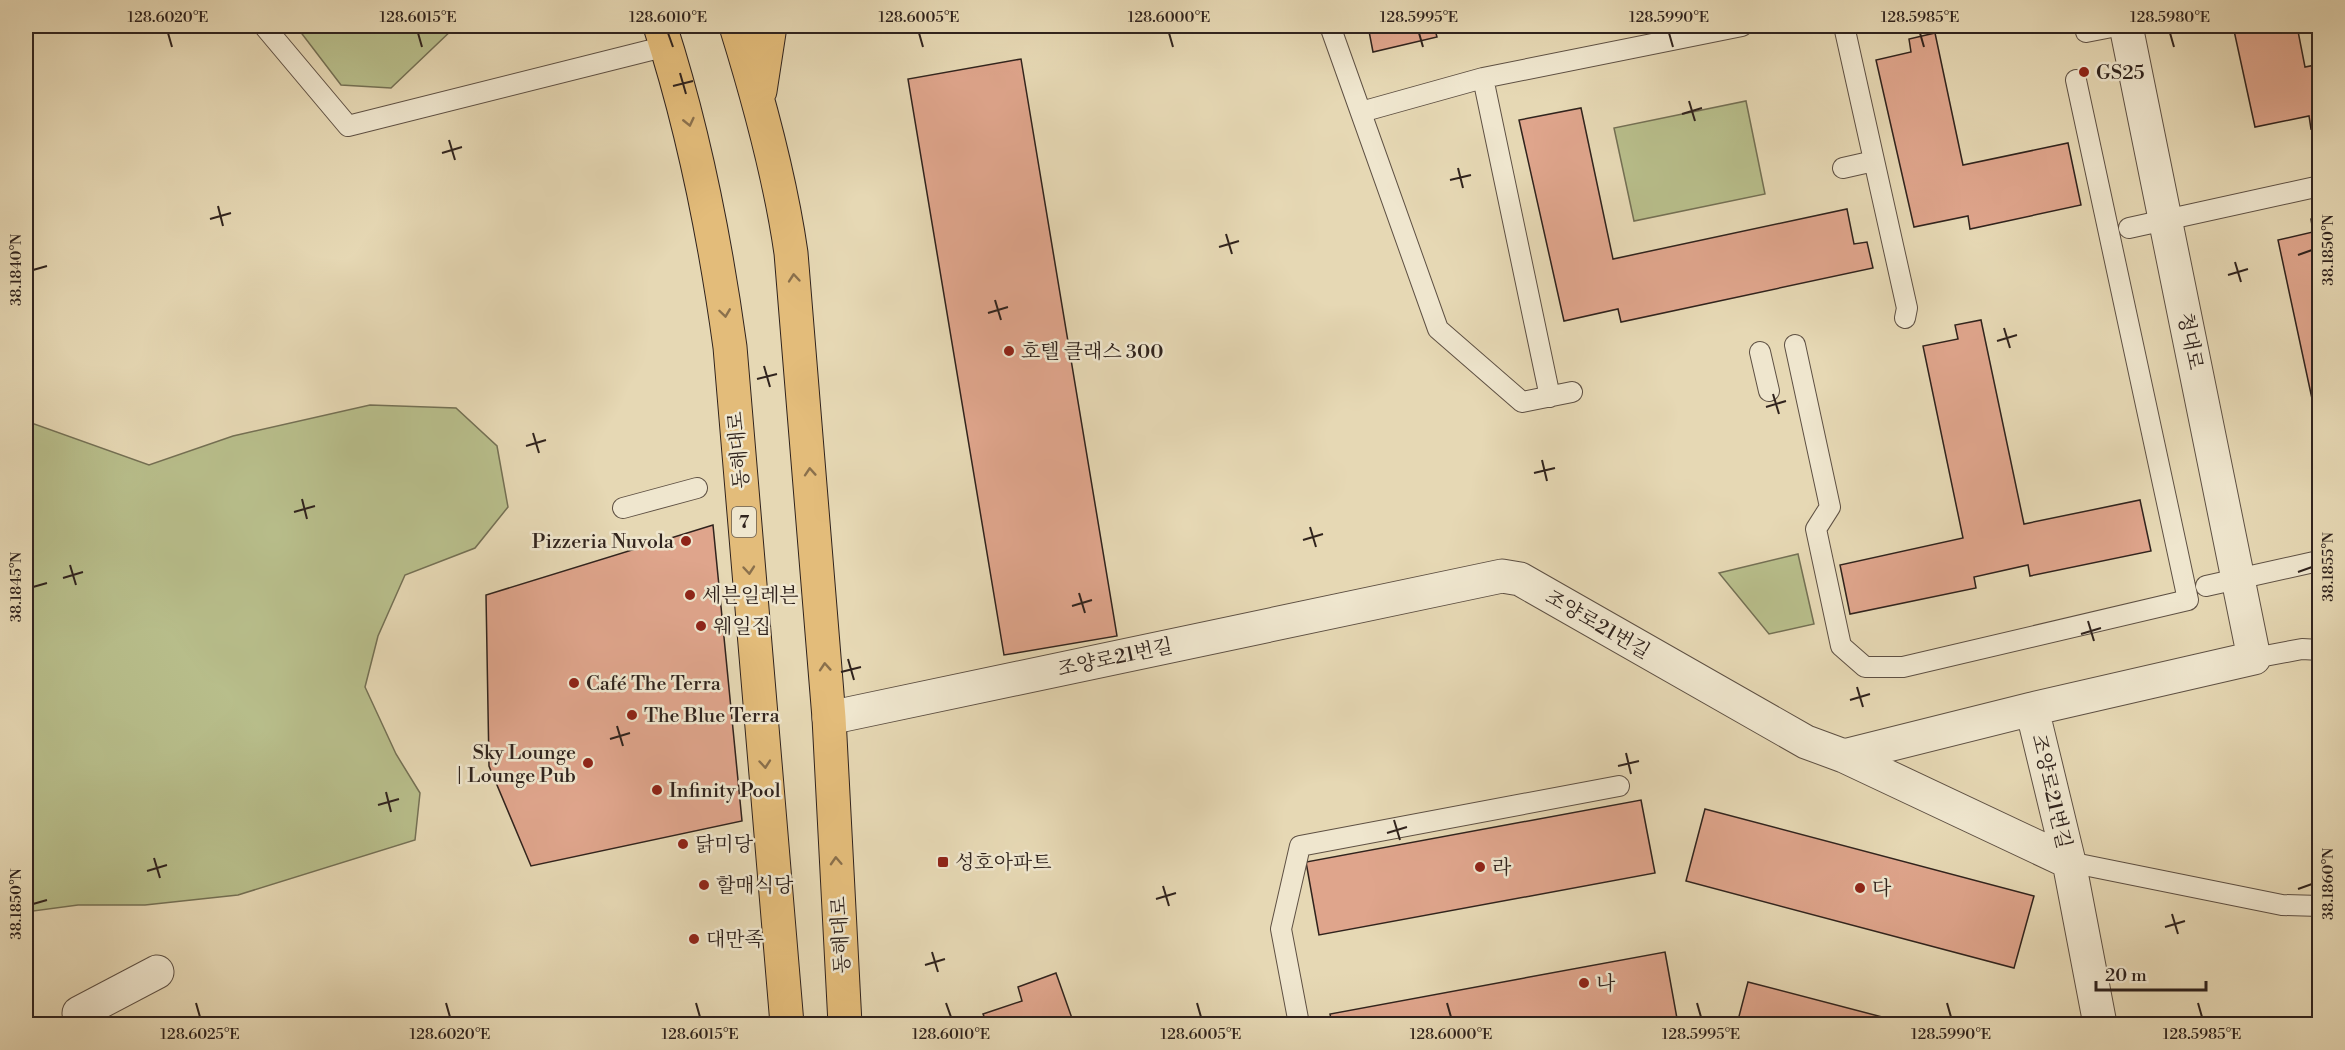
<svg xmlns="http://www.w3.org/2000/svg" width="2345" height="1050" viewBox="0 0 2345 1050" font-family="'Libre Bodoni','Noto Serif KR',serif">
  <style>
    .green { fill: #b8be8b; stroke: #747054; stroke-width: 1.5 }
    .building { fill: #dfa58c; stroke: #30231d; stroke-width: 1.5 }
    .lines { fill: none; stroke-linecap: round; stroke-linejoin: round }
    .lane-casing { stroke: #5e5043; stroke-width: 22 }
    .street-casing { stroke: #5e5043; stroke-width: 35 }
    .primary-casing { stroke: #30231d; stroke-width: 35 }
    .lane { stroke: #efe6ce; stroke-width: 20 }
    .street { stroke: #efe6ce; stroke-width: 33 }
    .primary { stroke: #e3bc7a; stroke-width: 33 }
    .oneway { stroke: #8a704c }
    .ticks { fill: none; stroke: #30231d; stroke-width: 2 }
    .poi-dot { fill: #8f2418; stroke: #efe6ce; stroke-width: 2 }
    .labels { text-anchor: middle; stroke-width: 5; stroke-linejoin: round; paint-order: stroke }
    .shield { fill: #efe6ce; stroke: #695e52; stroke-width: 1.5 }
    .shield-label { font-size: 18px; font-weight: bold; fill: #30231d }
    .poi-label { font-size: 20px; fill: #30231d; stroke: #efe6ce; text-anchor: start }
    .street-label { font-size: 20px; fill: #30231d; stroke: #efe6ce }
    .neatline { fill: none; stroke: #30231d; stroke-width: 2 }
    .ticks-label { font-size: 15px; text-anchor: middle; fill: #30231d }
  </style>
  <rect width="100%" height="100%" fill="#e6d8b4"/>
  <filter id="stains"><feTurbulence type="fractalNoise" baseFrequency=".00333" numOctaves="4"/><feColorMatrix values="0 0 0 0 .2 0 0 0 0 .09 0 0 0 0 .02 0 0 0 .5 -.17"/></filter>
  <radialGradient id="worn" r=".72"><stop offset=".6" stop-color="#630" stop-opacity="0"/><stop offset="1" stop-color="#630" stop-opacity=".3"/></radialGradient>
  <!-- green -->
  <path class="green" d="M 296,26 L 456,26 L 391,88 L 341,85 Z
    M 1746,101 L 1765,194 L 1634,221 L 1614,128 Z
    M 370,405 L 456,408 L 497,446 L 508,507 L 475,548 L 405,575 L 378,636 L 365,687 L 396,754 L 420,793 L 415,840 L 238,895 L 145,905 L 78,905 L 26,912 L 26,421 L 149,465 L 233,436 Z
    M 1798,554 L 1814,624 L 1769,634 L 1719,573 Z"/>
  <!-- building -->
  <path class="building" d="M 1368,26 L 1434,26 L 1437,37 L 1373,52 Z
    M 2233,26 L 2297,26 L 2305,67 L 2320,64 L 2320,127 L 2311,129 L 2309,116 L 2255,127 Z
    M 1935,33 L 1963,165 L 2068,143 L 2081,205 L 1970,229 L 1968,216 L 1914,227 L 1876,60 L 1911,52 L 1909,39 Z
    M 1021,59 L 1117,636 L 1004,655 L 908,79 Z
    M 1581,108 L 1613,259 L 1847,209 L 1854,244 L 1867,242 L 1873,268 L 1621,322 L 1618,309 L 1564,321 L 1519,120 Z
    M 2320,217 L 2320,436 L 2278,240 L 2313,232 L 2311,219 Z
    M 1981,320 L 2024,524 L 2140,500 L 2151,551 L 2030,576 L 2028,565 L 1974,577 L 1976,588 L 1850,614 L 1840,565 L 1963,538 L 1923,346 L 1958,339 L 1955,325 Z
    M 713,525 L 742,821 L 531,866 L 489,766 L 486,595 Z
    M 1641,800 L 1655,873 L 1319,935 L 1306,862 Z
    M 1705,809 L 2034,896 L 2014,968 L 1686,881 Z
    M 1665,952 L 1678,1024 L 1332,1024 L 1330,1014 Z
    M 1056,973 L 1074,1024 L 987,1024 L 983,1014 L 1022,1001 L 1018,987 Z
    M 1748,982 L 1909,1024 L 1737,1024 Z"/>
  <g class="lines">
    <defs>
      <path id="lane" d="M 264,26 L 348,126 L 667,46
        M 1330,26 L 1438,329 L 1522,402 L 1572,392
        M 1844,26 L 1907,308 L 1905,318
        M 2086,32 L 2117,26
        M 1483,78 L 1550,397
        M 1361,112 L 1483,78 L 1742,26
        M 1843,168 L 1874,161
        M 2129,228 L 2320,186
        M 1795,345 L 1830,507 L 1816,529 L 1841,646 L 1865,667 L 1903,667 L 2188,600 L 2076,80
        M 1760,352 L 1769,391
        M 623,508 L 697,488
        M 2206,586 L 2314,562
        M 2254,658 L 2302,649 L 2320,650
        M 2069,862 L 2282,905 L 2320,906
        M 1299,1024 L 1281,929 L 1300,846 L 1619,786"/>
      <path id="street" d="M 2032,709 L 2254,658 L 2126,26
        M 829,718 L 1502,576 L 1520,579 L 1806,742 L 1844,756 L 2032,709 L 2069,862 L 2100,1024
        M 1844,756 L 2069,862
        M 81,1024 L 79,1013 L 157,972"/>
      <path id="primary" d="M 660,26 C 694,131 715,238 730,347 L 787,1024
        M 736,26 C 759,100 780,176 791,253 L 829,718 L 845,1024
        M 760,91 L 770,26"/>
    </defs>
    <!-- lane casing -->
    <use href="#lane" class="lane-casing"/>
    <!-- street casing -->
    <use href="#street" class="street-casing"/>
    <!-- primary casing -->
    <use href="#primary" class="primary-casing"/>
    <!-- lane -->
    <use href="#lane" class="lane"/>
    <!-- street -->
    <use href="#street" class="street"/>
    <!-- primary -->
    <use href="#primary" class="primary"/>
  </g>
  <!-- one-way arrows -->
  <defs><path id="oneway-chevron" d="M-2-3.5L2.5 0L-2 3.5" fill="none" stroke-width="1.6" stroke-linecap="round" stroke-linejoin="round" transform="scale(1.5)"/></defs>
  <g class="oneway">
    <use href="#oneway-chevron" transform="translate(689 122) rotate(77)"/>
    <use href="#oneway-chevron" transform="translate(794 278) rotate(-95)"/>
    <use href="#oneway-chevron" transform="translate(725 313) rotate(82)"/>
    <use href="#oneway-chevron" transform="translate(810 472) rotate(-94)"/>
    <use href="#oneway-chevron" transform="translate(749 570) rotate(85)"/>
    <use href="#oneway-chevron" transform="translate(825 667) rotate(-94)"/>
    <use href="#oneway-chevron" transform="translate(765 764) rotate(85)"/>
    <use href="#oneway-chevron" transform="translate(836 861) rotate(-93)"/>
  </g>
  <!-- ticks -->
  <path class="ticks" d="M 168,33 L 172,47M 418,33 L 422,47M 668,33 L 673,47M 919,33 L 923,47M 1169,33 L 1173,47M 1419,33 L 1423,47M 1669,33 L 1673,47M 1920,33 L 1924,47M 2170,33 L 2174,47M 680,73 L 686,94M 673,86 L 693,81M 1689,101 L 1695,121M 1682,114 L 1702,108M 449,140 L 455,160M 442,153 L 462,147M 1458,168 L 1463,188M 1450,180 L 1471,175M 218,206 L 223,226M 210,219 L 231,213M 1226,234 L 1232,254M 1219,247 L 1239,241M 2298,255 L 2312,250M 2235,262 L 2241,282M 33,270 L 47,266M 2228,275 L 2248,269M 995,300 L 1001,320M 988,313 L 1008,307M 2004,328 L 2010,348M 1997,341 L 2017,335M 764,366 L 770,387M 757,379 L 777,374M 1773,394 L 1779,414M 1766,407 L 1786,401M 533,433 L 539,453M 526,446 L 546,440M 1542,460 L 1547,481M 1534,473 L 1555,468M 302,499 L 307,519M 294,512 L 315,506M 1310,527 L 1316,547M 1303,540 L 1323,534M 70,565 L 76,585M 2298,572 L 2312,567M 63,578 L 83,572M 33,587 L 47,583M 1079,593 L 1085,613M 1072,606 L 1092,600M 2088,621 L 2094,641M 2081,634 L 2101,628M 848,659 L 854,680M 841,672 L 861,667M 1857,687 L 1863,707M 1850,700 L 1870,694M 617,726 L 623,746M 610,739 L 630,733M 1626,753 L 1631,774M 1618,766 L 1639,761M 386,792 L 391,812M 378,805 L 399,799M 1394,820 L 1400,840M 1387,833 L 1407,827M 154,858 L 160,878M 147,871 L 167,865M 1163,886 L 1169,906M 2298,889 L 2312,884M 1156,899 L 1176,893M 33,904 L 47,900M 2172,914 L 2178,934M 2165,927 L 2185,921M 932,952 L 938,972M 925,965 L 945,959M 196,1003 L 200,1017M 446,1003 L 450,1017M 696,1003 L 700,1017M 946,1003 L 951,1017M 1197,1003 L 1201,1017M 1447,1003 L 1451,1017M 1697,1003 L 1701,1017M 1947,1003 L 1951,1017M 2198,1003 L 2202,1017"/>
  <!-- markers -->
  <g class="poi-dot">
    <circle cx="2084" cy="72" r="6"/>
    <circle cx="1009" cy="351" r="6"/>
    <circle cx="686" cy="541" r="6"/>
    <circle cx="690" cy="595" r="6"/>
    <circle cx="701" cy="626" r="6"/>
    <circle cx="574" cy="683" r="6"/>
    <circle cx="632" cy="715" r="6"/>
    <circle cx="588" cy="763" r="6"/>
    <circle cx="657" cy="790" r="6"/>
    <circle cx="683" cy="844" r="6"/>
    <rect x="937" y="856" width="12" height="12" rx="3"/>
    <circle cx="1480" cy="867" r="6"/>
    <circle cx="704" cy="885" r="6"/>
    <circle cx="1860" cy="888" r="6"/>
    <circle cx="694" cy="939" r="6"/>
    <circle cx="1584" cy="983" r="6"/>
  </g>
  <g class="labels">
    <!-- shield labels -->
    <rect class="shield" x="732" y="507" width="24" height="30" rx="4.5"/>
    <g class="shield-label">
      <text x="744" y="528">7</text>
    </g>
    <!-- poi labels -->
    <g class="poi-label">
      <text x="2096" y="79">GS25</text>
      <text x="1021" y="358">호텔 클래스 300</text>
      <text x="674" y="548" text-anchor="end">Pizzeria Nuvola</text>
      <text x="702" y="602">세븐일레븐</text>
      <text x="713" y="633">웨일집</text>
      <text x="586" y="690">Café The Terra</text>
      <text x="644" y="722">The Blue Terra</text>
      <text x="576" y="759" text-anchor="end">Sky Lounge<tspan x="576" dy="23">| Lounge Pub</tspan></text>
      <text x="669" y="797">Infinity Pool</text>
      <text x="695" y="851">닭미당</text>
      <text x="955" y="869">성호아파트</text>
      <text x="1492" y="874">라</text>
      <text x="716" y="892">할매식당</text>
      <text x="1872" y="895">다</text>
      <text x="706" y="946">대만족</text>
      <text x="1596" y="990">나</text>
    </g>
    <!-- street labels -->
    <g class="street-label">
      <text transform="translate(2191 341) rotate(79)" y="7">청대로</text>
      <text transform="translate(738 450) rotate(-95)" y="7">동해대로</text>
      <text transform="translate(1598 624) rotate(30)" y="7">조양로21번길</text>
      <text transform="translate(1115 657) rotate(-12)" y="7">조양로21번길</text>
      <text transform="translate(2052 791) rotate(77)" y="7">조양로21번길</text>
      <text transform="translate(840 935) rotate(-93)" y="7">동해대로</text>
    </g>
  </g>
  <!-- margin -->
  <rect width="2345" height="1050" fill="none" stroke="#e6d8b4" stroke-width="66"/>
  <!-- scale -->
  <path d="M2096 981v9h110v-9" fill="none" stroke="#30231d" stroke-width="3"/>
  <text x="2105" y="981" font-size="18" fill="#30231d" stroke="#efe6ce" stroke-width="4.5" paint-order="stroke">20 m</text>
  <rect x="33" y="33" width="2279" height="984" class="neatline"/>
  <g class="ticks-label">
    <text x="168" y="22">128.6020°E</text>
    <text x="418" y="22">128.6015°E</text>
    <text x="668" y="22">128.6010°E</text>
    <text x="919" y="22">128.6005°E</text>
    <text x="1169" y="22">128.6000°E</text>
    <text x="1419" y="22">128.5995°E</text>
    <text x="1669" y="22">128.5990°E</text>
    <text x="1920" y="22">128.5985°E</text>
    <text x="2170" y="22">128.5980°E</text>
    <text transform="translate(2328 250) rotate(-90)" y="5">38.1850°N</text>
    <text transform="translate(16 270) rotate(-90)" y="5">38.1840°N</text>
    <text transform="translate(2328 567) rotate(-90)" y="5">38.1855°N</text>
    <text transform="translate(16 587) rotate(-90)" y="5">38.1845°N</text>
    <text transform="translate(2328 884) rotate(-90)" y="5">38.1860°N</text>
    <text transform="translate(16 904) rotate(-90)" y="5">38.1850°N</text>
    <text x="200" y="1039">128.6025°E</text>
    <text x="450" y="1039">128.6020°E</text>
    <text x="700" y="1039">128.6015°E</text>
    <text x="951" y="1039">128.6010°E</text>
    <text x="1201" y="1039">128.6005°E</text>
    <text x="1451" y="1039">128.6000°E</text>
    <text x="1701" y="1039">128.5995°E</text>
    <text x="1951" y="1039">128.5990°E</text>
    <text x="2202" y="1039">128.5985°E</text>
  </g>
  <rect width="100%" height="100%" filter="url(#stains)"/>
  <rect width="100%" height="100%" fill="url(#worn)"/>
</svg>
